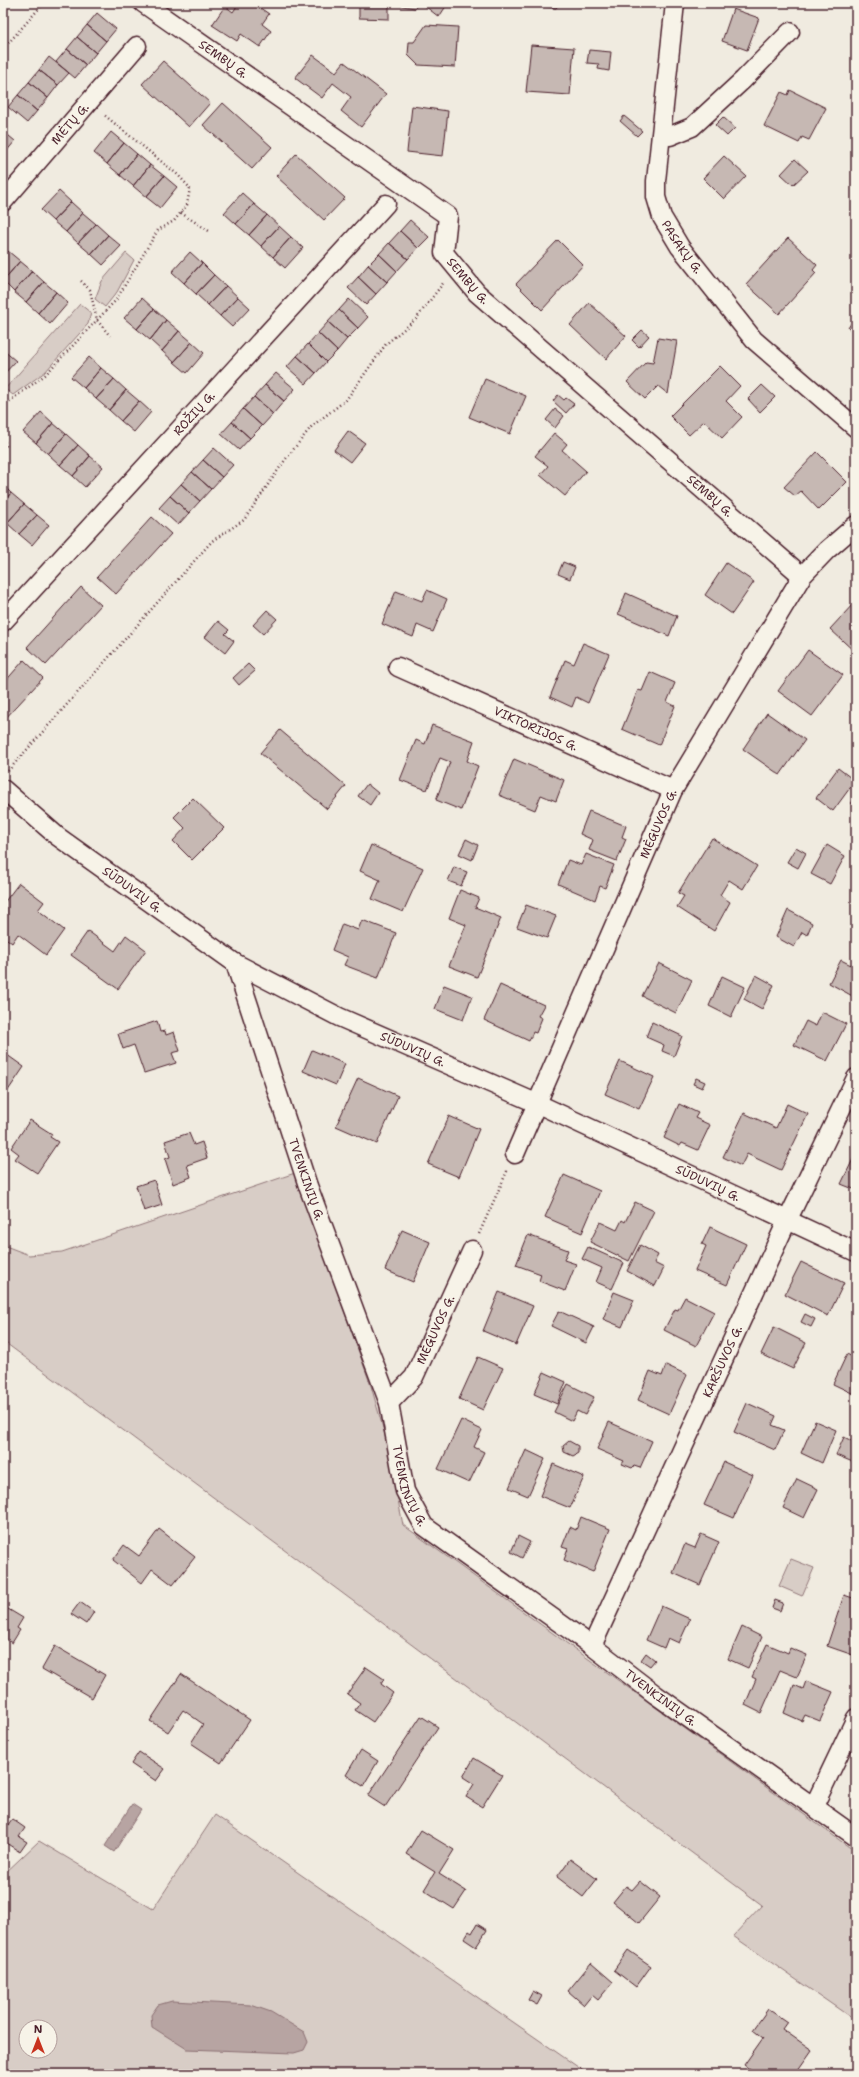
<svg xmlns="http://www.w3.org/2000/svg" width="859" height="2077" viewBox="0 0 859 2077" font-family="'Shantell Sans',sans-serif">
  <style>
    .green { fill: #d8cdc6; stroke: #917678; fill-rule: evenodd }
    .water { fill: #b7a4a2; stroke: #8b6f72 }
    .building { fill: #c6b8b3; stroke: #4a1f2b }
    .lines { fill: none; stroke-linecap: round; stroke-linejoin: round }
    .street-casing { stroke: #4a1f2b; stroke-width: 21 }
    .path { stroke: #4a1f2b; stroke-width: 2.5; stroke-dasharray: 1 3; stroke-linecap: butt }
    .street { stroke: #f7f3e8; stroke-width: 18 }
    .labels { text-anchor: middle; stroke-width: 3.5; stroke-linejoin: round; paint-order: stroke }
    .street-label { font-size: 12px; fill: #4a1f2b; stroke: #f7f3e8 }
  </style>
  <rect width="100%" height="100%" fill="#f0ebe0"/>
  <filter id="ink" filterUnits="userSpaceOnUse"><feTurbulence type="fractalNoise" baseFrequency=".025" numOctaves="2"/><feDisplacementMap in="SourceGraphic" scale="8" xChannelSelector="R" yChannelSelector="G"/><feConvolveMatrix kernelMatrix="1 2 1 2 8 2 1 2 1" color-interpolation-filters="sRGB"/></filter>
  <g filter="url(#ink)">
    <!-- green -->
    <path class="green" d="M 126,253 L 134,260 L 117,292 L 105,307 L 95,299 L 102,281 Z
      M 80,304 L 91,313 L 88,324 L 45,372 L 13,395 L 5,389 Z
      M 295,1173 L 371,1386 L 385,1435 L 403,1525 L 856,1852 L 856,2021 L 733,1936 L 762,1905 L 3,1341 L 3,1245 L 29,1255 L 62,1252 Z
      M 791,1559 L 814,1568 L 802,1596 L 779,1586 Z
      M 215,1815 L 588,2074 L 3,2074 L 3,1875 L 39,1841 L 153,1909 ZM 26,2027 L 50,2027 L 50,2051 L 26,2051 Z"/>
    <!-- water -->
    <path class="water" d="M 132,1804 L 141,1810 L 114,1852 L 105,1846 Z
      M 172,2001 L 251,2005 L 271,2012 L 304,2032 L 308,2042 L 304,2050 L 294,2053 L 187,2049 L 152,2027 L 151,2015 L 158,2005 Z"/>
    <!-- building -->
    <path class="building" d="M 239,3 L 253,3 L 269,14 L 262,24 L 271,31 L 260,47 L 241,34 L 237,41 L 212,25 L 225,6 L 233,12 Z
      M 359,3 L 389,3 L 389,19 L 359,18 Z
      M 403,3 L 418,3 L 415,8 L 402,6 Z
      M 421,3 L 448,3 L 439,17 Z
      M 538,3 L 583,3 L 582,6 L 560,4 L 556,8 L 540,6 Z
      M 733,9 L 759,18 L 747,50 L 722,41 Z
      M 97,13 L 116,29 L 106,41 L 87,25 Z
      M 87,25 L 106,41 L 96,53 L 77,37 Z
      M 426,25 L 458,27 L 455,67 L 418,65 L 408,55 L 409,42 L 414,42 Z
      M 77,37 L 96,53 L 86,65 L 67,49 Z
      M 531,45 L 574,48 L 570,95 L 526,92 Z
      M 67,49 L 86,65 L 75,78 L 56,62 Z
      M 589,50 L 611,52 L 609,71 L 598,69 L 599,64 L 587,63 Z
      M 313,55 L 336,72 L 344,62 L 386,94 L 361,127 L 341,111 L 351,97 L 333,83 L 322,98 L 295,78 Z
      M 49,57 L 69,73 L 58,85 L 39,70 Z
      M 163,61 L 210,103 L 189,127 L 142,84 Z
      M 39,70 L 58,85 L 48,98 L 29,82 Z
      M 29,82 L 48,98 L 37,111 L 18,95 Z
      M 790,90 L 826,108 L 809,140 L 802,137 L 799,143 L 764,126 L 781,92 L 788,95 Z
      M 18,95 L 37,111 L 27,123 L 8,107 Z
      M 223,103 L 272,147 L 252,169 L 203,125 Z
      M 412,106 L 448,111 L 443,156 L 407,152 Z
      M 624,116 L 642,131 L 637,136 L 620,121 Z
      M 723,117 L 735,128 L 727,136 L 715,125 Z
      M 3,131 L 15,141 L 5,153 L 3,152 Z
      M 111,132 L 124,143 L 107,164 L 94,153 Z
      M 124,143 L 137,154 L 120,175 L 107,164 Z
      M 137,154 L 150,165 L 133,186 L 120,175 Z
      M 296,154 L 345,198 L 324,220 L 276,176 Z
      M 724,156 L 746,176 L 724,199 L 703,178 Z
      M 795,159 L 808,171 L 793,185 L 781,174 Z
      M 150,165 L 164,176 L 146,197 L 133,186 Z
      M 164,176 L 177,187 L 160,208 L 146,197 Z
      M 59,191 L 71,202 L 53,221 L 41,210 Z
      M 242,193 L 254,204 L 236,224 L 224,213 Z
      M 71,202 L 83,213 L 66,232 L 53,221 Z
      M 254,204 L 267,215 L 249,235 L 236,224 Z
      M 83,213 L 96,224 L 78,243 L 66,232 Z
      M 267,215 L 279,226 L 261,246 L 249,235 Z
      M 410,220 L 429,237 L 418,248 L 400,231 Z
      M 96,224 L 108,235 L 91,254 L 78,243 Z
      M 279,226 L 291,237 L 273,257 L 261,246 Z
      M 400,231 L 418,248 L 408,259 L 389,243 Z
      M 108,235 L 121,246 L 103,265 L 91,254 Z
      M 291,237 L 303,248 L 285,268 L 273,257 Z
      M 788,238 L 817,265 L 813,270 L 816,273 L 779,314 L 746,284 Z
      M 558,240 L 583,265 L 542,310 L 516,284 Z
      M 389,243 L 408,259 L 397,271 L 379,254 Z
      M 8,251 L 20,261 L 3,281 L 3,257 Z
      M 190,252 L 202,263 L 184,283 L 172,272 Z
      M 379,254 L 397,271 L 387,282 L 368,265 Z
      M 20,261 L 32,271 L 14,292 L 3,281 Z
      M 202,263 L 214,275 L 196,294 L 184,283 Z
      M 368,265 L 387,282 L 376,294 L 358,277 Z
      M 32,271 L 44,282 L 26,302 L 14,292 Z
      M 214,275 L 226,286 L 208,305 L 196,294 Z
      M 358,277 L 376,294 L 366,305 L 348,288 Z
      M 44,282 L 56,292 L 38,313 L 26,302 Z
      M 226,286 L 238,297 L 220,316 L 208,305 Z
      M 56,292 L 68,303 L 50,324 L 38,313 Z
      M 238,297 L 250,308 L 232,327 L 220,316 Z
      M 142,298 L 154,309 L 137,329 L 124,318 Z
      M 349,299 L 368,317 L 358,328 L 339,310 Z
      M 589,303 L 626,336 L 606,359 L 570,325 Z
      M 154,309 L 166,320 L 150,340 L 137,329 Z
      M 339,310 L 358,328 L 347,339 L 328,322 Z
      M 856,316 L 856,333 L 848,328 Z
      M 166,320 L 179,331 L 162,351 L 150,340 Z
      M 328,322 L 347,339 L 337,351 L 318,333 Z
      M 642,330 L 649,336 L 639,347 L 632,340 Z
      M 179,331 L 192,342 L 174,362 L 162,351 Z
      M 318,333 L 337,351 L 326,362 L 308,344 Z
      M 658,338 L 677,341 L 668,394 L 658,386 L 645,399 L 627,382 L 646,362 L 653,363 Z
      M 192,342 L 204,353 L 187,373 L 174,362 Z
      M 308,344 L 326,362 L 316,373 L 297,356 Z
      M 3,350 L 16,361 L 3,375 Z
      M 297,356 L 316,373 L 306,384 L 287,367 Z
      M 89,357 L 101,368 L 84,388 L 71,377 Z
      M 720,366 L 740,386 L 726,401 L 742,417 L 722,438 L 704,421 L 689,435 L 670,416 Z
      M 101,368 L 114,379 L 96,399 L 84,388 Z
      M 276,373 L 295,389 L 284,401 L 265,385 Z
      M 114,379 L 126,390 L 109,410 L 96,399 Z
      M 485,379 L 526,396 L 510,434 L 469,417 Z
      M 265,385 L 284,401 L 273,414 L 254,397 Z
      M 762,385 L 775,397 L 760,412 L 748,399 Z
      M 126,390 L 139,401 L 121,421 L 109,410 Z
      M 558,395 L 564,400 L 566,398 L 574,404 L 566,413 L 553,401 Z
      M 254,397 L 273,414 L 262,426 L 243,409 Z
      M 139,401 L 151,412 L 134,432 L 121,421 Z
      M 243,409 L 262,426 L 250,438 L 232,422 Z
      M 555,409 L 564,416 L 555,428 L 546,420 Z
      M 41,412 L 53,423 L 36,443 L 23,432 Z
      M 232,422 L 250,438 L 239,450 L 221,434 Z
      M 53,423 L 66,434 L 48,454 L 36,443 Z
      M 348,431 L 365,443 L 350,462 L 334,450 Z
      M 554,433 L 567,444 L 562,450 L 586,471 L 565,496 L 540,475 L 548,466 L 535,456 Z
      M 66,434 L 78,445 L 60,465 L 48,454 Z
      M 78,445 L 90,456 L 73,476 L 60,465 Z
      M 214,448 L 233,465 L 222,477 L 203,460 Z
      M 817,452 L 847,482 L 819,510 L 801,491 L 795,496 L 784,487 Z
      M 90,456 L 103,467 L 85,487 L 73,476 Z
      M 203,460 L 222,477 L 211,489 L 192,472 Z
      M 192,472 L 211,489 L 200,501 L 181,484 Z
      M 181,484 L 200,501 L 189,513 L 170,496 Z
      M 3,485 L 11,493 L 3,502 Z
      M 11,493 L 24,504 L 7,523 L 3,520 L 3,502 Z
      M 170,496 L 189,513 L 178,525 L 159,508 Z
      M 24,504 L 37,515 L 19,534 L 7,523 Z
      M 37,515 L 49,525 L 32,545 L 19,534 Z
      M 152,517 L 171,534 L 116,594 L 97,577 Z
      M 563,562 L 575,567 L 570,579 L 558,574 Z
      M 726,563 L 754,582 L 732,614 L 705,595 Z
      M 81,587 L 101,605 L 46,665 L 27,647 Z
      M 427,590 L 447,599 L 433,632 L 417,625 L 413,637 L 382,624 L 396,591 L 422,601 Z
      M 626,593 L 677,616 L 669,636 L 618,614 Z
      M 854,603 L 856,604 L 856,653 L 830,629 Z
      M 267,610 L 277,619 L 263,634 L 253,625 Z
      M 218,621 L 229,630 L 225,634 L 234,641 L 225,653 L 205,637 Z
      M 583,643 L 609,654 L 588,703 L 576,697 L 572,707 L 550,697 L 565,660 L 574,664 Z
      M 808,650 L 843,675 L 812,716 L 778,691 Z
      M 24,660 L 43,678 L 3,721 L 3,684 Z
      M 248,664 L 255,671 L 239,685 L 233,678 Z
      M 650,672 L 675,683 L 667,702 L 675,706 L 659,745 L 622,729 L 638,690 L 642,691 Z
      M 767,713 L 805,740 L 780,775 L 743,749 Z
      M 432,725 L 474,741 L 467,761 L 478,766 L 461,810 L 436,800 L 450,762 L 440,758 L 427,790 L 400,780 L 416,740 L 425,744 Z
      M 280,730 L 346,786 L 327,809 L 260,753 Z
      M 514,759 L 564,780 L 556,801 L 541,795 L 535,810 L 499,795 Z
      M 838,768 L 855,781 L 833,811 L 816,798 Z
      M 367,784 L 378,793 L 370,805 L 358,796 Z
      M 856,795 L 856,807 L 851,804 Z
      M 193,798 L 224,828 L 192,860 L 173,841 L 185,828 L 174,817 Z
      M 589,811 L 626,826 L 622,837 L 626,839 L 617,861 L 589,850 L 593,840 L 580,834 Z
      M 712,838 L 757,866 L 743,889 L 729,880 L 720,895 L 730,902 L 714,931 L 677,907 L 684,896 L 678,893 Z
      M 466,839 L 478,845 L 472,860 L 459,854 Z
      M 371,845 L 423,868 L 403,912 L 372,899 L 380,880 L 360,871 Z
      M 827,845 L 845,856 L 830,884 L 811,874 Z
      M 796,847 L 806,853 L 798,868 L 787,862 Z
      M 586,854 L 614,865 L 605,888 L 600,886 L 595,900 L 558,884 L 568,860 L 581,865 Z
      M 454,867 L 467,872 L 461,886 L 448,881 Z
      M 19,883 L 44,902 L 38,910 L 64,930 L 46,955 L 18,934 L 12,943 L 3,936 L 3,904 Z
      M 460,890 L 479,898 L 475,907 L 501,918 L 477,977 L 449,966 L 466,925 L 449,918 Z
      M 526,905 L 556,916 L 547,938 L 517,927 Z
      M 788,910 L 812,923 L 807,935 L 802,932 L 794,947 L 776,937 Z
      M 362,920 L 396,933 L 378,978 L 344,965 L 348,957 L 332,950 L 342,924 L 358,930 Z
      M 88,931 L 115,951 L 126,935 L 146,950 L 118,989 L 71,955 Z
      M 841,960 L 853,966 L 856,960 L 856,998 L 829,983 Z
      M 659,963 L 692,980 L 676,1013 L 642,996 Z
      M 756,975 L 774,985 L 762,1009 L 744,999 Z
      M 722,976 L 745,987 L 731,1017 L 709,1006 Z
      M 444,985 L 472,996 L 463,1020 L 435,1009 Z
      M 500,985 L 544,1005 L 538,1016 L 542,1018 L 536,1033 L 533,1032 L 529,1041 L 484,1020 Z
      M 822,1012 L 846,1024 L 827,1061 L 794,1045 L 806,1021 L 816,1026 Z
      M 157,1021 L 160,1032 L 165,1031 L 166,1035 L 174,1032 L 180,1051 L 172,1053 L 176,1063 L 144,1073 L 134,1045 L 123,1049 L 118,1034 Z
      M 652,1022 L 682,1036 L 674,1056 L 662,1051 L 664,1045 L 646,1037 Z
      M 312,1050 L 345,1064 L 336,1085 L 303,1071 Z
      M 3,1052 L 24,1067 L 5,1095 L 3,1093 Z
      M 620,1061 L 654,1077 L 639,1109 L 605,1094 Z
      M 358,1078 L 398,1096 L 377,1144 L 336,1126 Z
      M 696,1078 L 705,1082 L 702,1088 L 693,1084 Z
      M 679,1104 L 698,1113 L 695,1118 L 710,1125 L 698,1150 L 682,1143 L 680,1146 L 664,1138 Z
      M 787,1104 L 808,1114 L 781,1170 L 747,1154 L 741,1166 L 723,1157 L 744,1113 L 776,1128 Z
      M 449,1116 L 479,1129 L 459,1177 L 428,1164 Z
      M 30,1120 L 52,1134 L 50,1137 L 58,1142 L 37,1173 L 15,1159 L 19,1154 L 11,1148 Z
      M 189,1133 L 194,1145 L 202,1142 L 207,1158 L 187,1165 L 191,1177 L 173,1184 L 165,1159 L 170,1157 L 165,1141 Z
      M 856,1153 L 856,1190 L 841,1184 Z
      M 564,1175 L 600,1191 L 582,1233 L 545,1217 Z
      M 154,1180 L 162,1205 L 144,1211 L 136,1186 Z
      M 635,1202 L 654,1211 L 629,1261 L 590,1242 L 600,1222 L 617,1230 L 622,1220 L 625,1222 Z
      M 710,1227 L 746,1244 L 727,1285 L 695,1271 L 706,1246 L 702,1244 Z
      M 402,1230 L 430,1242 L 413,1282 L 385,1270 Z
      M 528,1235 L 568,1250 L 564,1260 L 576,1264 L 565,1291 L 539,1281 L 541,1274 L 516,1265 Z
      M 640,1245 L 658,1255 L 654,1263 L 664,1268 L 655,1286 L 627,1271 Z
      M 588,1247 L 624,1263 L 612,1289 L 596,1282 L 602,1268 L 582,1259 Z
      M 801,1262 L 844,1283 L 828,1316 L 785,1294 Z
      M 499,1292 L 533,1306 L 516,1345 L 483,1331 Z
      M 614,1292 L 634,1300 L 622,1327 L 603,1319 Z
      M 685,1297 L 714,1312 L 696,1346 L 664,1330 L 675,1309 L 678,1310 Z
      M 559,1311 L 594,1327 L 586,1343 L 551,1326 Z
      M 805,1314 L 815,1319 L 811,1327 L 801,1322 Z
      M 774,1327 L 806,1343 L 793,1369 L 761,1354 Z
      M 847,1354 L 856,1359 L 856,1395 L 833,1384 Z
      M 478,1357 L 503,1368 L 483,1410 L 459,1399 Z
      M 666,1365 L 687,1375 L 669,1414 L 638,1400 L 650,1371 L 662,1376 Z
      M 544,1372 L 566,1382 L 557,1404 L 534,1394 Z
      M 568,1384 L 594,1397 L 585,1415 L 577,1411 L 572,1421 L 554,1412 Z
      M 747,1403 L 776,1416 L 772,1425 L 784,1430 L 775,1450 L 734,1432 Z
      M 461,1420 L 482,1430 L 474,1447 L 484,1452 L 469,1483 L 438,1469 Z
      M 815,1421 L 836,1430 L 822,1463 L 801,1453 Z
      M 609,1422 L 652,1441 L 640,1468 L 634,1466 L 632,1468 L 622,1464 L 624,1461 L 597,1449 Z
      M 844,1437 L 856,1443 L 855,1463 L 836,1455 Z
      M 569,1441 L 578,1446 L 578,1453 L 573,1456 L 564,1452 L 563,1446 Z
      M 526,1450 L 545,1459 L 528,1496 L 509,1488 Z
      M 724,1462 L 753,1475 L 734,1518 L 704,1505 Z
      M 553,1464 L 584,1477 L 570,1508 L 540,1496 Z
      M 797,1479 L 818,1489 L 804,1518 L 783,1508 Z
      M 581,1517 L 610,1529 L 593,1572 L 564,1560 L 568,1549 L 562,1547 L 570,1527 L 576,1530 Z
      M 159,1529 L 195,1557 L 173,1585 L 152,1569 L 142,1583 L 113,1560 L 124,1545 L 139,1556 Z
      M 701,1534 L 719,1542 L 700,1585 L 673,1573 L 685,1544 L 695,1548 Z
      M 518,1536 L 530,1542 L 522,1558 L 511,1552 Z
      M 844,1595 L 856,1599 L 856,1656 L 827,1646 Z
      M 775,1600 L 783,1603 L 780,1611 L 772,1608 Z
      M 80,1602 L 94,1612 L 86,1624 L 71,1614 Z
      M 3,1606 L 23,1618 L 17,1628 L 20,1630 L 12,1643 L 3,1638 Z
      M 661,1606 L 690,1619 L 679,1643 L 668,1638 L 664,1648 L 646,1640 Z
      M 742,1627 L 762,1637 L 748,1668 L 728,1659 Z
      M 767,1644 L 788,1653 L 790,1648 L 807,1655 L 797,1677 L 780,1670 L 761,1713 L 745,1705 L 756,1679 L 752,1677 Z
      M 55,1646 L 105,1675 L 92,1698 L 42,1669 Z
      M 646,1653 L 655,1660 L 650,1666 L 641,1660 Z
      M 366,1667 L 384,1679 L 381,1684 L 393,1693 L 373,1722 L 355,1710 L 360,1703 L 347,1694 Z
      M 181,1674 L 250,1720 L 221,1763 L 191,1743 L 203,1724 L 183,1710 L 168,1732 L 150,1721 Z
      M 806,1681 L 833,1692 L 820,1721 L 805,1715 L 802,1721 L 784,1713 L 794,1685 L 803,1689 Z
      M 421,1716 L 438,1727 L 385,1807 L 368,1796 Z
      M 361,1750 L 378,1761 L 363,1786 L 346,1775 Z
      M 139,1752 L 165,1769 L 156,1781 L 131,1764 Z
      M 474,1758 L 502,1775 L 482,1807 L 466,1797 L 474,1784 L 463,1777 Z
      M 3,1814 L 8,1817 L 3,1826 Z
      M 12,1819 L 25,1828 L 19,1837 L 27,1842 L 20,1852 L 3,1841 L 3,1832 Z
      M 421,1830 L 454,1850 L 439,1874 L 466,1891 L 454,1909 L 424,1890 L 435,1872 L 406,1854 Z
      M 570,1859 L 597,1879 L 583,1897 L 557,1877 Z
      M 640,1881 L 660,1897 L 639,1923 L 613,1902 L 626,1886 L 632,1890 Z
      M 477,1924 L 487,1930 L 476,1947 L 464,1939 L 469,1931 L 472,1933 Z
      M 628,1950 L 651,1966 L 636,1987 L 614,1970 Z
      M 591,1963 L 613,1982 L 598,2000 L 592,1995 L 584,2005 L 568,1991 Z
      M 533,1991 L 542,1996 L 537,2005 L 528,2000 Z
      M 768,2009 L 787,2022 L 782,2029 L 812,2050 L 795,2074 L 756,2074 L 744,2065 L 763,2038 L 753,2030 Z"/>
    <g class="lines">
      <defs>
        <g id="street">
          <path id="s1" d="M 143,3 L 448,216 L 444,253 L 477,293 L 802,576"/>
          <path id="s2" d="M 675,3 L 656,181 L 656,197 L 662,217 L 680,247 L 754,340 L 856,428"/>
          <path d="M 661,136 L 670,136 L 692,127 L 743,80 L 790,32"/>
          <path id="s3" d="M 3,202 L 137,46"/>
          <path id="s4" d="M 3,622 L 386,204"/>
          <path id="s5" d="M 398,667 L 673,790"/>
          <path id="s6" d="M 3,789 L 57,836 L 235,963 L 339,1017 L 536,1103 L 856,1252"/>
          <path id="s7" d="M 235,963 L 308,1186 L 389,1403 L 405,1491 L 424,1526 L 592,1646 L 656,1695 L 856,1837"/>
          <path id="s8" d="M 515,1154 L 673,790 L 802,576 L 827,550 L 856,525"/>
          <path id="s9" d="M 389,1403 L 414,1377 L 472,1250"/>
          <path id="s10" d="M 592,1646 L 787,1221 L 856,1078"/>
          <path d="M 814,1806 L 856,1718"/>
        </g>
      </defs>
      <!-- street casing -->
      <use href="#street" class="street-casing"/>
      <!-- path -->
      <path class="path" d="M 3,49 L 44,3
        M 181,213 L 209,231
        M 81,281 L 90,290 L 97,320 L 110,336
        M 3,406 L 45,375 L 116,300 L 158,230 L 174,221 L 187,205 L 190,188 L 178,175 L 103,114
        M 3,438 L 7,448
        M 8,771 L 212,541 L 244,520 L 285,460 L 312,426 L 346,400 L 386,344 L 416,319 L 444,282
        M 479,1234 L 508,1169"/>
      <!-- street -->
      <use href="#street" class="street"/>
    </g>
  </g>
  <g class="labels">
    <!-- street labels -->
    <g class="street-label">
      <text dy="4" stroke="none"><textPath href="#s1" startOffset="98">SEMBŲ G.</textPath></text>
      <text dy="4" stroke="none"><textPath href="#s3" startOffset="103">MĖTŲ G.</textPath></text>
      <text dy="4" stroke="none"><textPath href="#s2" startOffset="252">PASAKŲ G.</textPath></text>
      <text dy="4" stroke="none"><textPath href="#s1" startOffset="446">SEMBŲ G.</textPath></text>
      <text dy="4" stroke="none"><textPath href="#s4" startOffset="283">ROŽIŲ G.</textPath></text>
      <text dy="4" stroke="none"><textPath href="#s1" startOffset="770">SEMBŲ G.</textPath></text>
      <text dy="4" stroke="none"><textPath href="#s5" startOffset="151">VIKTORIJOS G.</textPath></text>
      <text dy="4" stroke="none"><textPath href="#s8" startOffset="360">MĖGUVOS G.</textPath></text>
      <text dy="4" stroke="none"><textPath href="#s6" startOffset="164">SŪDUVIŲ G.</textPath></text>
      <text dy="4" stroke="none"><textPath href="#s6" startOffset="488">SŪDUVIŲ G.</textPath></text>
      <text dy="4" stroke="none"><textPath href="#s7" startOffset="228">TVENKINIŲ G.</textPath></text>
      <text dy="4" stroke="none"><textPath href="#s6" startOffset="812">SŪDUVIŲ G.</textPath></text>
      <text dy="4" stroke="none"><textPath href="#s9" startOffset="88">MĖGUVOS G.</textPath></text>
      <text dy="4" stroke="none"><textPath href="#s10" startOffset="313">KARŠUVOS G.</textPath></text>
      <text dy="4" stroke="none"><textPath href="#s7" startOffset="552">TVENKINIŲ G.</textPath></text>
      <text dy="4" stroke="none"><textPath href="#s7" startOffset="888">TVENKINIŲ G.</textPath></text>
    </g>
  </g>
  <!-- margin -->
  <rect width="859" height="2077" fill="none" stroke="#f7f3e8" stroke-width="16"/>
  <rect x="8" y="8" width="843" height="2061" fill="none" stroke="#4a1f2b" stroke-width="1.5" filter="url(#ink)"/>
  <!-- north arrow -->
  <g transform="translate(38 2039)"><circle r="19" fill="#f7f3e8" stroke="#b29e9c"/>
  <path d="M0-3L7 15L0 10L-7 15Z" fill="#c8321e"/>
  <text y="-6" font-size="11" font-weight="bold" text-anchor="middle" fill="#4a1f2b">N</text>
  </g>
</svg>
